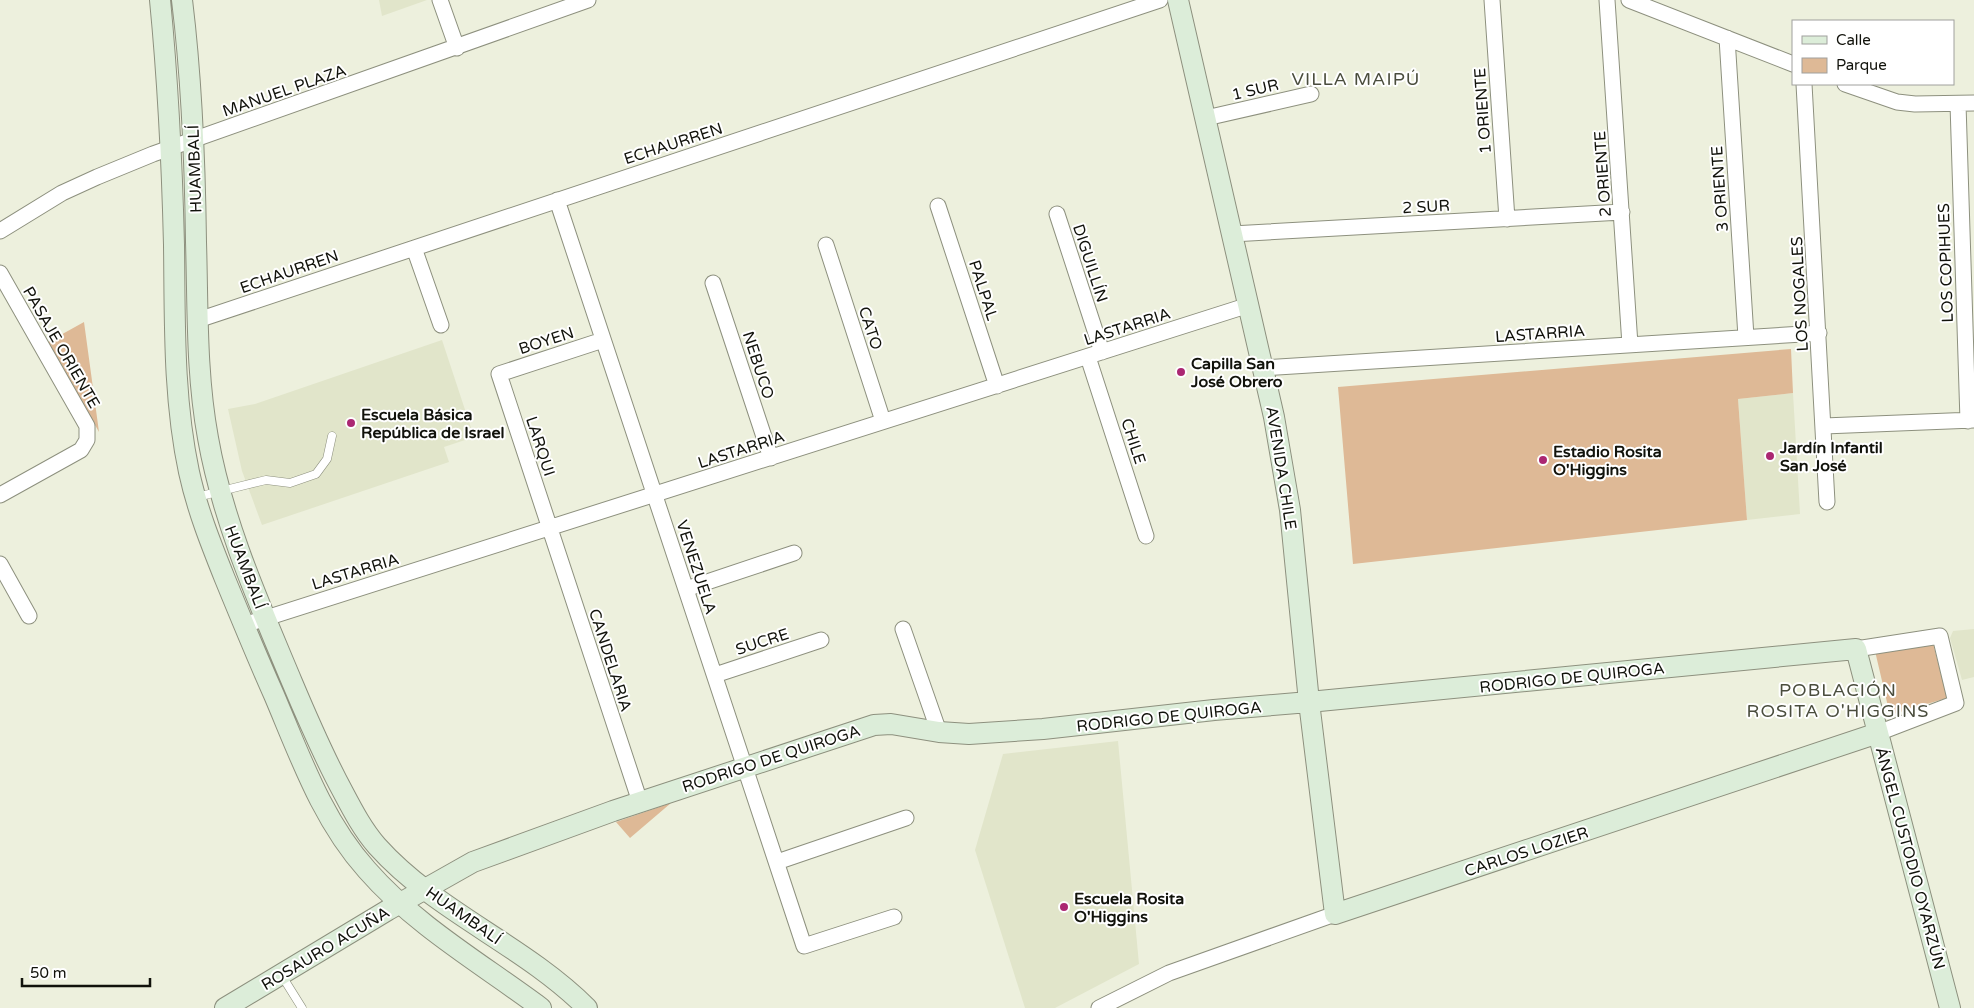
<svg xmlns="http://www.w3.org/2000/svg" width="1974" height="1008" viewBox="0 0 1974 1008" font-family="'Varela Round',sans-serif">
  <style>
    .built { fill: #e1e5ca }
    .green { fill: #deb996 }
    .lines { fill: none; stroke-linecap: round; stroke-linejoin: round }
    .lane-casing { stroke: #8d907e; stroke-width: 9 }
    .street-casing { stroke: #8d907e; stroke-width: 17 }
    .secondary-casing { stroke: #8d907e; stroke-width: 22 }
    .lane { stroke: #fff; stroke-width: 8 }
    .street { stroke: #fff; stroke-width: 15 }
    .secondary { stroke: #dcedd9; stroke-width: 20 }
    .poi-dot { fill: #ab2772; stroke: #fff; stroke-width: 2 }
    .labels { text-anchor: middle; stroke-width: 4; stroke-linejoin: round; paint-order: stroke }
    .street-label { font-size: 16px; fill: #11120b; stroke: #fff }
    .poi-label { font-size: 16px; font-weight: bold; fill: #11120b; stroke: #fff; text-anchor: start }
    .neighbourhood-label { font-size: 18px; letter-spacing: 1px; fill: #4a4d3d; stroke: #fff }
  </style>
  <rect width="100%" height="100%" fill="#edf0dd"/>
  <!-- built -->
  <path class="built" d="M 379,0 L 427,0 L 382,16 Z
    M 442,340 L 474,437 L 444,447 L 449,462 L 262,525 L 242,471 L 228,409 L 255,404 Z
    M 1793,393 L 1800,514 L 1747,520 L 1738,399 Z
    M 1974,629 L 1974,677 L 1962,680 L 1950,638 L 1953,631 Z
    M 1118,741 L 1139,964 L 1055,1008 L 1025,1008 L 975,850 L 1003,754 Z"/>
  <!-- green -->
  <path class="green" d="M 84,322 L 99,432 L 48,342 Z
    M 1791,349 L 1793,393 L 1738,399 L 1747,520 L 1353,564 L 1338,387 Z
    M 1933,643 L 1947,698 L 1890,715 L 1875,651 Z
    M 671,803 L 630,838 L 616,822 Z"/>
  <g class="lines">
    <defs>
      <path id="lane" d="M 197,497 L 266,480 L 290,483 L 316,474 L 327,459 L 332,436
        M 282,976 L 302,1008"/>
      <path id="street" d="M 440,0 L 457,48
        M 1492,0 L 1507,219
        M 1607,0 L 1630,345
        M 1629,0 L 1793,64
        M 1727,38 L 1746,337
        M 1804,84 L 1827,502
        M 1845,84 L 1897,102 L 1915,104 L 1974,103
        M 1958,104 L 1968,421
        M 1206,118 L 1311,94
        M 557,200 L 804,946 L 894,917
        M 938,206 L 997,386
        M 1057,214 L 1102,352
        M 0,231 L 62,193 L 97,177 L 153,154 L 588,0
        M 1232,234 L 1622,212
        M 826,245 L 883,421
        M 414,248 L 441,325
        M 0,273 L 87,426 L 87,440 L 81,450 L 0,495
        M 713,283 L 771,458
        M 198,320 L 1160,0
        M 603,340 L 499,374 L 640,802
        M 1088,357 L 1146,536
        M 1263,368 L 1819,333
        M 1824,426 L 1974,420
        M 0,564 L 29,616
        M 686,589 L 794,553
        M 244,625 L 1249,305
        M 903,629 L 939,732
        M 1856,649 L 1940,636 L 1956,703 L 1878,733
        M 715,675 L 821,640
        M 777,862 L 906,818
        M 1099,1008 L 1169,973 L 1335,914"/>
      <path id="secondary" d="M 160,0 C 168,82 172,163 174,245 C 175,320 173,397 189,472 C 197,509 211,544 225,579 C 241,618 257,657 274,695 C 300,756 322,820 367,870 C 416,926 482,964 541,1008
        M 182,0 C 192,81 195,161 196,242 C 198,307 196,373 208,438 C 223,523 259,603 292,682 C 308,720 324,757 343,792 C 353,811 363,830 377,846 C 436,912 524,945 587,1008
        M 1178,0 L 1274,417 L 1290,510 L 1309,702 L 1335,914 L 1878,733
        M 225,1008 L 388,910 L 473,862 L 613,811 L 874,725 L 891,724 L 939,732 L 969,734 L 1043,729 L 1214,710 L 1309,702 L 1856,649 L 1950,1008"/>
    </defs>
    <!-- lane casing -->
    <use href="#lane" class="lane-casing"/>
    <!-- street casing -->
    <use href="#street" class="street-casing"/>
    <!-- secondary casing -->
    <use href="#secondary" class="secondary-casing"/>
    <!-- lane -->
    <use href="#lane" class="lane"/>
    <!-- street -->
    <use href="#street" class="street"/>
    <!-- secondary -->
    <use href="#secondary" class="secondary"/>
  </g>
  <!-- markers -->
  <g class="poi-dot">
    <circle cx="1181" cy="372" r="5"/>
    <circle cx="351" cy="423" r="5"/>
    <circle cx="1770" cy="456" r="5"/>
    <circle cx="1543" cy="460" r="5"/>
    <circle cx="1064" cy="907" r="5"/>
  </g>
  <g class="labels">
    <!-- street labels -->
    <g class="street-label">
      <text transform="translate(1255 89) rotate(-13)" y="6">1 SUR</text>
      <text transform="translate(284 90) rotate(-19)" y="6">MANUEL PLAZA</text>
      <text transform="translate(1482 111) rotate(-94)" y="6">1 ORIENTE</text>
      <text transform="translate(673 143) rotate(-18)" y="6">ECHAURREN</text>
      <text transform="translate(194 169) rotate(-92)" y="6">HUAMBALÍ</text>
      <text transform="translate(1602 174) rotate(-94)" y="6">2 ORIENTE</text>
      <text transform="translate(1719 189) rotate(-94)" y="6">3 ORIENTE</text>
      <text transform="translate(1426 206) rotate(-3)" y="6">2 SUR</text>
      <text transform="translate(1091 263) rotate(72)" y="6">DIGUILLÍN</text>
      <text transform="translate(1945 263) rotate(-92)" y="6">LOS COPIHUES</text>
      <text transform="translate(289 271) rotate(-19)" y="6">ECHAURREN</text>
      <text transform="translate(984 290) rotate(72)" y="6">PALPAL</text>
      <text transform="translate(1799 294) rotate(-93)" y="6">LOS NOGALES</text>
      <text transform="translate(1127 326) rotate(-18)" y="6">LASTARRIA</text>
      <text transform="translate(871 328) rotate(72)" y="6">CATO</text>
      <text transform="translate(1540 333) rotate(-4)" y="6">LASTARRIA</text>
      <text transform="translate(546 340) rotate(-18)" y="6">BOYEN</text>
      <text transform="translate(62 347) rotate(60)" y="6">PASAJE ORIENTE</text>
      <text transform="translate(759 365) rotate(72)" y="6">NEBUCO</text>
      <text transform="translate(1134 441) rotate(72)" y="6">CHILE</text>
      <text transform="translate(541 446) rotate(72)" y="6">LARQUI</text>
      <text transform="translate(741 449) rotate(-18)" y="6">LASTARRIA</text>
      <text transform="translate(1282 468) rotate(81)" y="6">AVENIDA CHILE</text>
      <text transform="translate(246 567) rotate(69)" y="6">HUAMBALÍ</text>
      <text transform="translate(697 567) rotate(72)" y="6">VENEZUELA</text>
      <text transform="translate(355 571) rotate(-17)" y="6">LASTARRIA</text>
      <text transform="translate(762 641) rotate(-18)" y="6">SUCRE</text>
      <text transform="translate(611 660) rotate(72)" y="6">CANDELARIA</text>
      <text transform="translate(1572 677) rotate(-6)" y="6">RODRIGO DE QUIROGA</text>
      <text transform="translate(1169 716) rotate(-6)" y="6">RODRIGO DE QUIROGA</text>
      <text transform="translate(771 758) rotate(-18)" y="6">RODRIGO DE QUIROGA</text>
      <text transform="translate(1526 851) rotate(-18)" y="6">CARLOS LOZIER</text>
      <text transform="translate(1911 858) rotate(75)" y="6">ÁNGEL CUSTODIO OYARZÚN</text>
      <text transform="translate(464 915) rotate(35)" y="6">HUAMBALÍ</text>
      <text transform="translate(325 948) rotate(-31)" y="6">ROSAURO ACUÑA</text>
    </g>
    <!-- poi labels -->
    <g class="poi-label">
      <text x="1191" y="369">Capilla San<tspan x="1191" dy="18">José Obrero</tspan></text>
      <text x="361" y="420">Escuela Básica<tspan x="361" dy="18">República de Israel</tspan></text>
      <text x="1780" y="453">Jardín Infantil<tspan x="1780" dy="18">San José</tspan></text>
      <text x="1553" y="457">Estadio Rosita<tspan x="1553" dy="18">O'Higgins</tspan></text>
      <text x="1074" y="904">Escuela Rosita<tspan x="1074" dy="18">O'Higgins</tspan></text>
    </g>
    <!-- neighbourhood labels -->
    <g class="neighbourhood-label">
      <text x="1356" y="85">VILLA MAIPÚ</text>
      <text x="1838" y="696">POBLACIÓN<tspan x="1838" dy="21">ROSITA O'HIGGINS</tspan></text>
    </g>
  </g>
  <!-- legend -->
  <rect x="1792" y="20" width="162" height="65" fill="#ffffff" stroke="#a0a09d"/>
  <rect x="1802" y="36" width="25" height="8" fill="#dcedd9" stroke="#a0a09d"/>
  <text x="1836" y="45" font-size="15" fill="#11120b">Calle</text>
  <rect x="1802" y="58" width="25" height="15" fill="#deb996" stroke="#a0a09d"/>
  <text x="1836" y="70" font-size="15" fill="#11120b">Parque</text>
  <!-- scale -->
  <path d="M22 978v8h128v-8" fill="none" stroke="#11120b" stroke-width="2.5"/>
  <text x="30" y="978" font-size="15" fill="#11120b" stroke="#ffffff" stroke-width="4" paint-order="stroke">50 m</text>
</svg>
